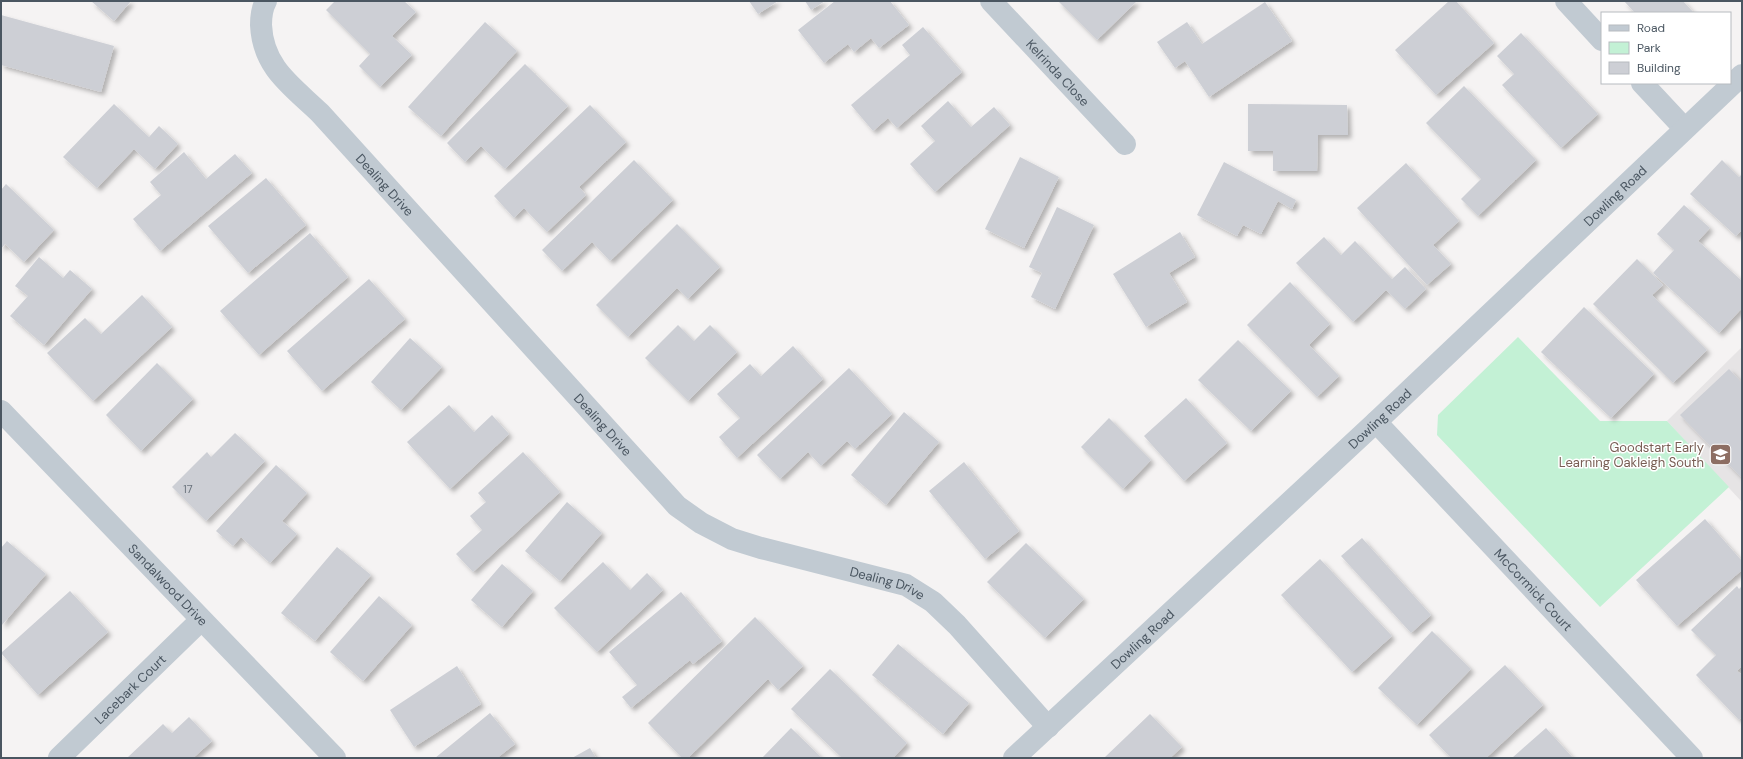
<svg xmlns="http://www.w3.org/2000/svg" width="1743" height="759" viewBox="0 0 1743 759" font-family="'DM Sans',sans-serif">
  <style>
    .education { fill: #e6e4e5 }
    .green { fill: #c3f1d5 }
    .building { fill: #cdcfd5; filter: url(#shadow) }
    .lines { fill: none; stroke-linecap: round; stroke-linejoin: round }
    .minor { stroke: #c1cad2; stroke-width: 22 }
    .labels { text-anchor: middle; stroke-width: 3; stroke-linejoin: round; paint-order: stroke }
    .number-label { font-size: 11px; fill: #6b747e }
    .street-label { font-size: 13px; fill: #4a5661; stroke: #fff }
    .education-label { font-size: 13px; fill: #785e54; stroke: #fff; text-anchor: end }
  </style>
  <defs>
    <filter id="shadow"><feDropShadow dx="3.5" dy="3.5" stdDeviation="2" flood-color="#0004"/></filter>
  </defs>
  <rect width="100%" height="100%" fill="#f5f3f3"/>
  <!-- education -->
  <path class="education" d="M 1742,347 L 1742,502 L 1667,421 Z"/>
  <!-- green -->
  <path class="green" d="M 1518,337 L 1600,421 L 1667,421 L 1729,487 L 1600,607 L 1437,435 L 1438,415 Z"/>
  <!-- building -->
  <path class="building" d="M 91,1 L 131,1 L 114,21 Z
    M 335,1 L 404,1 L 416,12 L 392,36 L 412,55 L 380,87 L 359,66 L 370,54 L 326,10 Z
    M 749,1 L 778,1 L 758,14 Z
    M 805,1 L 825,1 L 811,10 Z
    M 835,1 L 890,1 L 909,25 L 879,48 L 871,38 L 854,52 L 848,44 L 824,63 L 798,30 Z
    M 1058,1 L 1137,1 L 1097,40 Z
    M 1449,1 L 1456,1 L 1494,43 L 1436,95 L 1395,50 Z
    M 1624,1 L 1683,1 L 1694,13 L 1635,13 Z
    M 1265,2 L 1292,41 L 1209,97 L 1185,61 L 1175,68 L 1157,42 L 1187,22 L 1202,44 Z
    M 1,15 L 114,46 L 101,92 L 1,65 Z
    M 485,22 L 517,51 L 441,136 L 408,107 Z
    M 923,27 L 962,72 L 897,128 L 888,118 L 873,131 L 851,105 L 910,55 L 902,45 Z
    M 1521,33 L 1598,114 L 1561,148 L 1502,85 L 1514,74 L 1497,56 Z
    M 525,64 L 568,106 L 505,169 L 481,146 L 465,162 L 447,143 Z
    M 1464,86 L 1536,160 L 1478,216 L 1461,199 L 1481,179 L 1426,123 Z
    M 948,101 L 971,127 L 994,107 L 1010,125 L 935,192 L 910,164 L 935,141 L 921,126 Z
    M 114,104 L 149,137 L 159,126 L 178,144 L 155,169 L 134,149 L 97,188 L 63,157 Z
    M 1248,104 L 1347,105 L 1348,135 L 1318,135 L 1317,171 L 1273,171 L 1273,151 L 1248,151 Z
    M 590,105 L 626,142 L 579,187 L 586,195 L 547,232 L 524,208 L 514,218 L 494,196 Z
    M 184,152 L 206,179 L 235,154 L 252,173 L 160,251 L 133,219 L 161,195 L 150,182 Z
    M 1020,157 L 1059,177 L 1024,248 L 985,229 Z
    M 634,160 L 673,200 L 610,261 L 592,242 L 562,271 L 542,250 Z
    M 1722,160 L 1739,177 L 1742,174 L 1742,230 L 1736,236 L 1690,194 Z
    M 1224,162 L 1296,200 L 1292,209 L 1278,201 L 1261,234 L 1243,225 L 1237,236 L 1197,215 Z
    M 1406,163 L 1459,221 L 1433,245 L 1451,264 L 1427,285 L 1357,208 Z
    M 266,178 L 306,225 L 248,273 L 208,226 Z
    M 6,184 L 54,230 L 24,262 L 5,244 L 1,249 L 1,190 Z
    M 1684,205 L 1710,228 L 1698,241 L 1742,281 L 1742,308 L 1719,333 L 1653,273 L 1674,250 L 1657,234 Z
    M 1057,207 L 1094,225 L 1055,309 L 1031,297 L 1042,273 L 1029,267 Z
    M 677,224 L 720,267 L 688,299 L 677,288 L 628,337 L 596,305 Z
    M 1180,232 L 1195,257 L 1169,273 L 1187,302 L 1146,327 L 1113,274 Z
    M 310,233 L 348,277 L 259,355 L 220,311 Z
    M 1324,237 L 1341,255 L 1355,241 L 1392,279 L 1405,267 L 1426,289 L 1405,309 L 1386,290 L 1353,322 L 1296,263 Z
    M 39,257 L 63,278 L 70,270 L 92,289 L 44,345 L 10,316 L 28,296 L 15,286 Z
    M 1637,259 L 1663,285 L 1652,295 L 1707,350 L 1673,383 L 1593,304 Z
    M 369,279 L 405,319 L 322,391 L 287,351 Z
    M 1290,282 L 1330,324 L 1309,345 L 1339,376 L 1317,397 L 1247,325 Z
    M 142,295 L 172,327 L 93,401 L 47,353 L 85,318 L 101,334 Z
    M 1584,307 L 1654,374 L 1611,418 L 1541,352 Z
    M 678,325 L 694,341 L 710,325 L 737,352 L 688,401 L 645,358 Z
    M 410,338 L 442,367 L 401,410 L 371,382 Z
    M 1238,340 L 1291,391 L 1251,431 L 1198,380 Z
    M 793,346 L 823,379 L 737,458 L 719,437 L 740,418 L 717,394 L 750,364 L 761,376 Z
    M 157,363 L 193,399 L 141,451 L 106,415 Z
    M 849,368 L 892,414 L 855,449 L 847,441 L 821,466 L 808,452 L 780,479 L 757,455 Z
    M 1729,369 L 1742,383 L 1742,478 L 1680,415 Z
    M 1186,398 L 1227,443 L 1184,481 L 1144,436 Z
    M 449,405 L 474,432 L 492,415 L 509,434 L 450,489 L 407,442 Z
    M 904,412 L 939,442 L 886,505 L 851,475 Z
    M 1109,418 L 1151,460 L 1123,489 L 1081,447 Z
    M 235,433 L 265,461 L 206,521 L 172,487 L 207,452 L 211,457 Z
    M 523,452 L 560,492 L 473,572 L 456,554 L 482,530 L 470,516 L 486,502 L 478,493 Z
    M 964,462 L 1019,531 L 985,559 L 929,491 Z
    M 276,465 L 307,493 L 282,521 L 297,534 L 270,563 L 241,537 L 233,546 L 216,531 Z
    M 567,502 L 602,533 L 560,581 L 525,551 Z
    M 1705,519 L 1742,561 L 1742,570 L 1677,626 L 1636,580 Z
    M 1362,538 L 1431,615 L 1411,633 L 1341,556 Z
    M 7,541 L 46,574 L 2,625 L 1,548 Z
    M 1026,543 L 1084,599 L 1045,638 L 987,582 Z
    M 337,547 L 371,575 L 315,641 L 281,613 Z
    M 1320,559 L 1392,636 L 1352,672 L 1281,595 Z
    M 603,562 L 630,590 L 647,573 L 663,590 L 597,652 L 554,608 Z
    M 502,564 L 533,591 L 502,627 L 471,600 Z
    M 1737,586 L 1739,589 L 1742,586 L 1742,666 L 1737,671 L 1742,675 L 1742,717 L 1739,720 L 1696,675 L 1716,655 L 1691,630 Z
    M 70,591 L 108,632 L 38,695 L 1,653 Z
    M 681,592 L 722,641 L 693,664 L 690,660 L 631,708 L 622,697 L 637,685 L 609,652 Z
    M 379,596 L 412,625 L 363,681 L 330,652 Z
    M 755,617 L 803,666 L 778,690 L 768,679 L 688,758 L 682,758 L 648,723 Z
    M 1432,631 L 1471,669 L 1417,725 L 1378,688 Z
    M 898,644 L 969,703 L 943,734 L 872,675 Z
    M 1505,665 L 1543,705 L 1486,758 L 1451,758 L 1429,735 Z
    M 457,666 L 481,704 L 414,747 L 390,710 Z
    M 830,669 L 907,743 L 893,758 L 842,758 L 791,709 Z
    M 490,713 L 515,744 L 497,758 L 435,758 Z
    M 1150,714 L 1182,747 L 1170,758 L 1104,758 Z
    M 189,717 L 212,741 L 193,758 L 127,758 L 163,724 L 172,733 Z
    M 791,728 L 822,758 L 762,758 Z
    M 1546,728 L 1573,758 L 1512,758 Z
    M 590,748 L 596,758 L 572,758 Z"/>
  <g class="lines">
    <!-- minor -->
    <g class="minor">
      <path id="s1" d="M 266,1 C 262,8 261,18 261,25 C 263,68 292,86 320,113 L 677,506 L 701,523 L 732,539 L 761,548 L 906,585 L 933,602 L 957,625 L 1048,727"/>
      <path id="s2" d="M 991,1 L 1125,144"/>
      <path d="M 1566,1 L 1602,40"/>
      <path d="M 1642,83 L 1684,128"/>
      <path id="s3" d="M 1,411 L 335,758"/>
      <path id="s4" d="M 1376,422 L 1692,758"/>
      <path id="s5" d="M 59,758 L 201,620"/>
      <path id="s6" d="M 1014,758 L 1376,422 L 1742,75"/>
    </g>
  </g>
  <!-- icons -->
  <defs>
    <symbol id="school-square" viewBox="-11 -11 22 22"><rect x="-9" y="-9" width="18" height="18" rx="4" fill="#8d6e63" stroke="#fff"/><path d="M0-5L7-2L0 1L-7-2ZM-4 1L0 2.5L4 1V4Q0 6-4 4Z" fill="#fff"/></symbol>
  </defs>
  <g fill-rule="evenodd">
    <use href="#school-square" x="1708" y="442" width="25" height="25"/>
  </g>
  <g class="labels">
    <!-- number labels -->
    <g class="number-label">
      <text x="188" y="493">17</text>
    </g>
    <!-- street labels -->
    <g class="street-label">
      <text dy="5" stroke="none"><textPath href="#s2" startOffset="98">Kelrinda Close</textPath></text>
      <text dy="5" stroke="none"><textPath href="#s1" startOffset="231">Dealing Drive</textPath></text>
      <text dy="5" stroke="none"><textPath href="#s6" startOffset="823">Dowling Road</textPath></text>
      <text dy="5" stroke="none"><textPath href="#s6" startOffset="499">Dowling Road</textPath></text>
      <text dy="5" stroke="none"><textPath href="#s1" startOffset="555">Dealing Drive</textPath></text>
      <text dy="5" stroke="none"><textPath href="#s3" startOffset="241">Sandalwood Drive</textPath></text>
      <text dy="5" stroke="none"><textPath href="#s1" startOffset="891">Dealing Drive</textPath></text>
      <text dy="5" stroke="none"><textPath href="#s4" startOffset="230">McCormick Court</textPath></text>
      <text dy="5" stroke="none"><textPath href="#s6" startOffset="175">Dowling Road</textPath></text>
      <text dy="5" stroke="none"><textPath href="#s5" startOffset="99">Lacebark Court</textPath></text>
    </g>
    <!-- education labels -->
    <g class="education-label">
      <text x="1704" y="452">Goodstart Early<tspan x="1704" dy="15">Learning Oakleigh South</tspan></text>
    </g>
  </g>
  <!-- border -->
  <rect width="1743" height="759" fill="none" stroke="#4a5661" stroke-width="4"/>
  <!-- legend -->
  <rect x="1601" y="12" width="130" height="72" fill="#ffffff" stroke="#b7bbc0"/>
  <rect x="1609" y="25" width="20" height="6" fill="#c1cad2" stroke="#b7bbc0"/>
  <text x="1637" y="32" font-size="12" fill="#4a5661">Road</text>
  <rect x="1609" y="42" width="20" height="12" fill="#c3f1d5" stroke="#b7bbc0"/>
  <text x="1637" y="52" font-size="12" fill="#4a5661">Park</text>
  <rect x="1609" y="62" width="20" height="12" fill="#cdcfd5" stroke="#b7bbc0"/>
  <text x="1637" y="72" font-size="12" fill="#4a5661">Building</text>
</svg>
